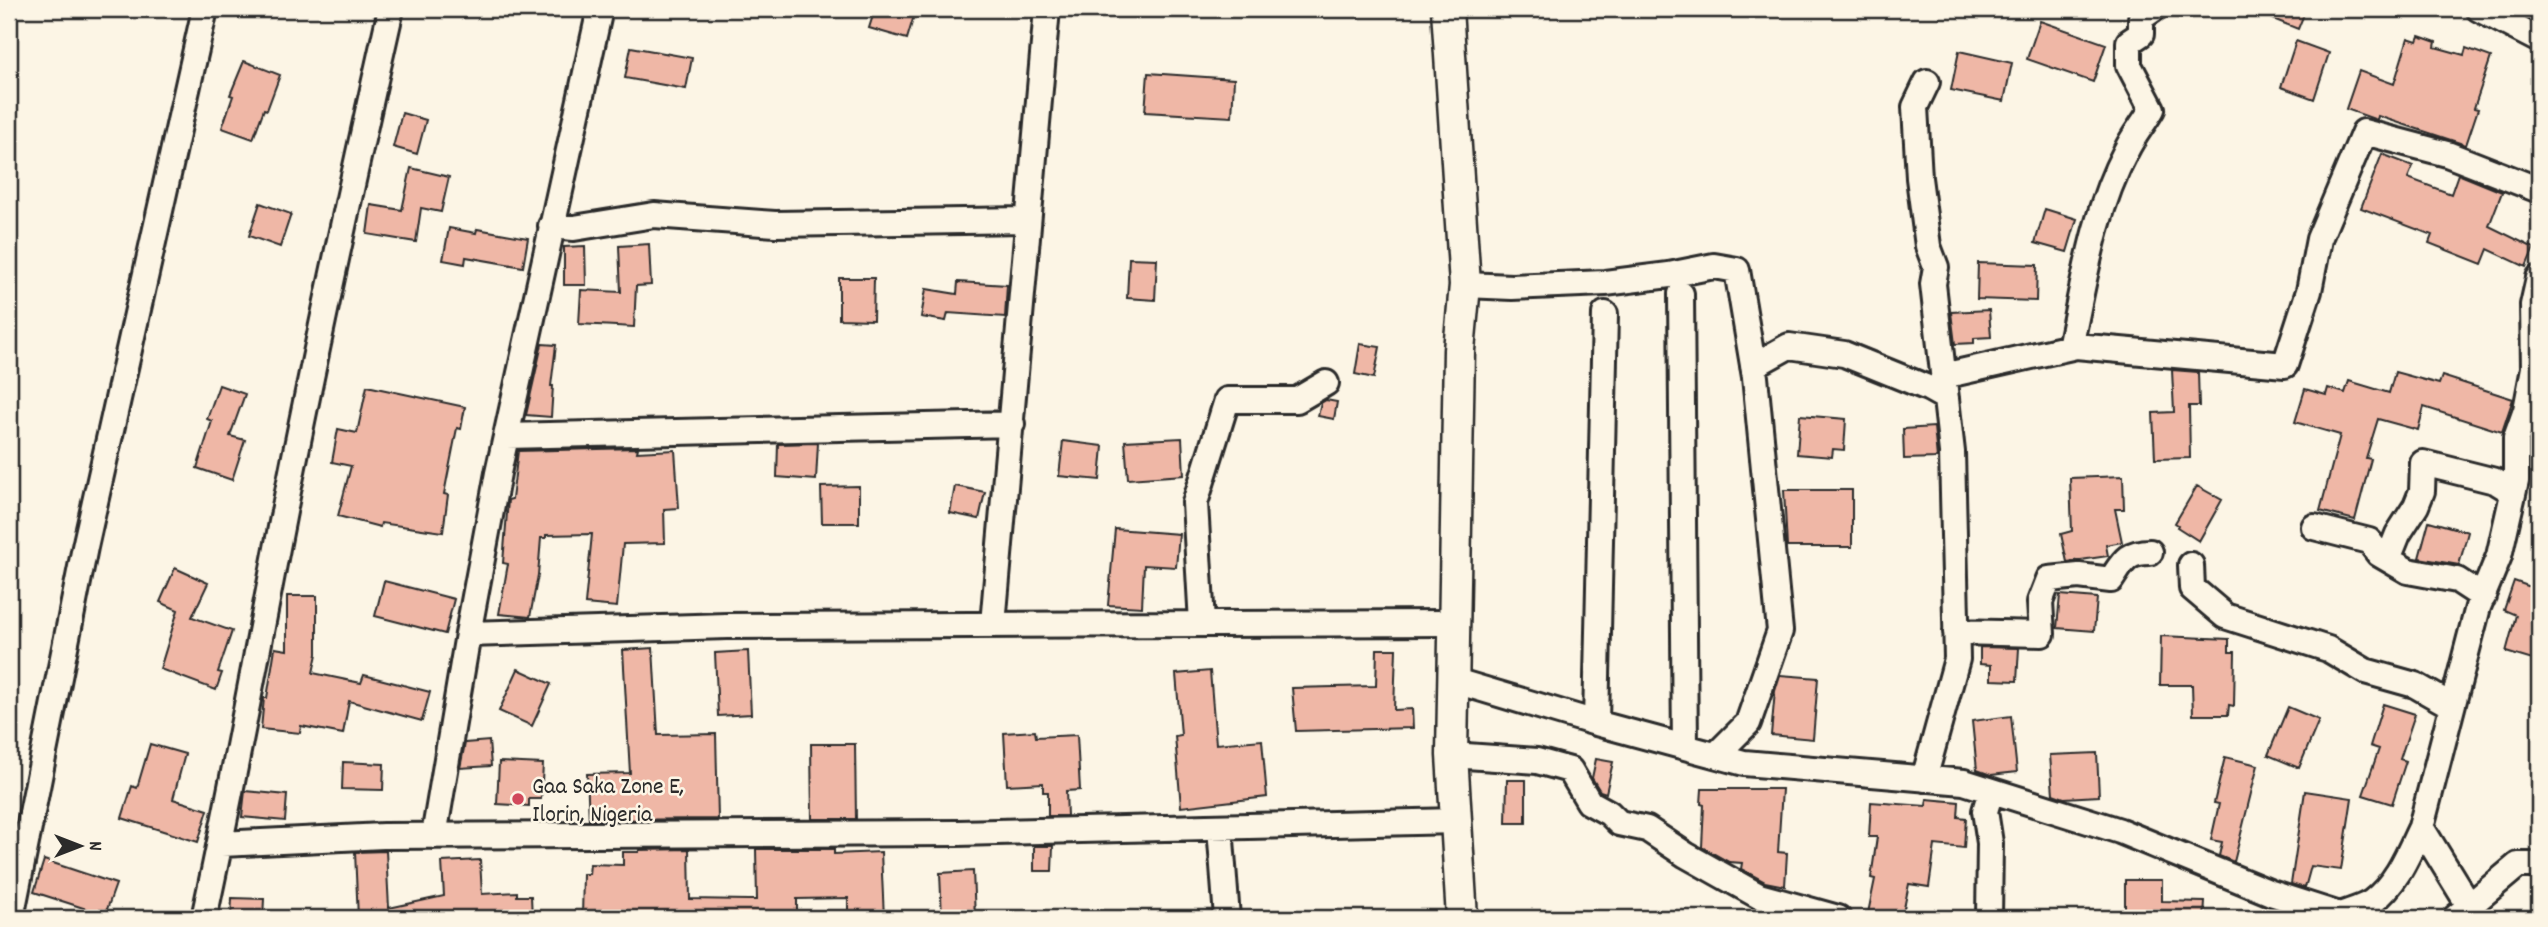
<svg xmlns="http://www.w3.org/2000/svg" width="2548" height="927" viewBox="0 0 2548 927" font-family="Dekko,sans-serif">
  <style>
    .building { fill: #efb7a6; stroke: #2b2b2b; stroke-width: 2 }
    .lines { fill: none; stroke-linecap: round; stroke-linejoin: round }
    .minor-casing { stroke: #2b2b2b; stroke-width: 30 }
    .tertiary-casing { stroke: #2b2b2b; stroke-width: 35 }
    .minor { stroke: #fcf5e5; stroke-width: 24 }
    .tertiary { stroke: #fcf5e5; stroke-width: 30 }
    .poi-dot { fill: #d1495b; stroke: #fcf5e5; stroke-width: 2.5 }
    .labels { text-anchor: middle; stroke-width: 5; stroke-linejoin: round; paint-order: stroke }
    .poi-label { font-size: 24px; fill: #2b2b2b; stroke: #fcf5e5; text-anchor: start }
  </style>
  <rect width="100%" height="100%" fill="#fcf5e5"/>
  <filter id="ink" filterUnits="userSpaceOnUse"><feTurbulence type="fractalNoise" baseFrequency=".0143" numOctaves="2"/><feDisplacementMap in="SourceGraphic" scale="14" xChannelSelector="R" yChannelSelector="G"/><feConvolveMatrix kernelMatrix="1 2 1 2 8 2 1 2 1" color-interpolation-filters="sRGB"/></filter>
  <g filter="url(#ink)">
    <!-- building -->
    <path class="building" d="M 875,9 L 916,9 L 907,39 L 869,28 Z
      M 2248,9 L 2306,9 L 2298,29 Z
      M 2040,21 L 2106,44 L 2093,82 L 2027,59 Z
      M 2419,36 L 2436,42 L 2435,47 L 2464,55 L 2466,48 L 2491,57 L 2474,108 L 2478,109 L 2466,145 L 2378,116 L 2377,120 L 2346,109 L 2359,71 L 2394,84 L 2408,38 L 2417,41 Z
      M 2296,41 L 2329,53 L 2314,99 L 2281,87 Z
      M 631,47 L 692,58 L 686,89 L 625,78 Z
      M 1959,51 L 2012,63 L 2004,101 L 1951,90 Z
      M 244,61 L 280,75 L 267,110 L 264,109 L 253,139 L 222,128 L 233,96 L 230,95 Z
      M 1148,73 L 1234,79 L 1232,117 L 1145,112 Z
      M 402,113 L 426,120 L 417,154 L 393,147 Z
      M 2382,154 L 2413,166 L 2408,178 L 2451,194 L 2458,174 L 2502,192 L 2489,226 L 2534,248 L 2526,267 L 2488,249 L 2482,264 L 2429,243 L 2432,235 L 2361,208 Z
      M 411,168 L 449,177 L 441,212 L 421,208 L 416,242 L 367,234 L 371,205 L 402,210 Z
      M 260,203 L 291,214 L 280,247 L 249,236 Z
      M 2045,209 L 2077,219 L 2067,252 L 2035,243 Z
      M 449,228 L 476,233 L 477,229 L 528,238 L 523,267 L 466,257 L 465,264 L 443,260 Z
      M 649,244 L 651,285 L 636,286 L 634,327 L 579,324 L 581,290 L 621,292 L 619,246 Z
      M 585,246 L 586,285 L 564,285 L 564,247 Z
      M 1129,258 L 1157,259 L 1155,300 L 1127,298 Z
      M 1978,263 L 2037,265 L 2036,301 L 1977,299 Z
      M 839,278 L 874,278 L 873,320 L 839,319 Z
      M 958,282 L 1007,285 L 1005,317 L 948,313 L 946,321 L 921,317 L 926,289 L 957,294 Z
      M 1989,310 L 1991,337 L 1974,338 L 1974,343 L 1955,344 L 1951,312 Z
      M 542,344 L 556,345 L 551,386 L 553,386 L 551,417 L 526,415 Z
      M 1360,344 L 1380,347 L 1374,378 L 1355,374 Z
      M 2172,370 L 2198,372 L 2199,406 L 2189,406 L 2190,458 L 2155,459 L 2153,413 L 2174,412 Z
      M 2395,372 L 2439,384 L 2442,376 L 2513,399 L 2502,432 L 2424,407 L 2418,430 L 2378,419 L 2366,458 L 2371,459 L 2355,520 L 2320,511 L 2340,435 L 2295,422 L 2305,389 L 2326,395 L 2328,388 L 2345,393 L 2349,381 L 2389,393 Z
      M 219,385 L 245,394 L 230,436 L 245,440 L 232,480 L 197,468 L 212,421 L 207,419 Z
      M 367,386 L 465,407 L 461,429 L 457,428 L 444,494 L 448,495 L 443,532 L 381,523 L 380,527 L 338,516 L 351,466 L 332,462 L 338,429 L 357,433 Z
      M 1326,400 L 1337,402 L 1334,419 L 1318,416 L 1321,403 Z
      M 1800,415 L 1846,419 L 1844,450 L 1833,449 L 1832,457 L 1797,454 Z
      M 1934,427 L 1937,458 L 1904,459 L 1903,429 Z
      M 1182,438 L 1184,475 L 1128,479 L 1125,441 Z
      M 1063,441 L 1103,446 L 1100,480 L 1059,476 Z
      M 818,443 L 816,480 L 777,477 L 778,444 Z
      M 638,448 L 637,452 L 675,450 L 679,508 L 664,509 L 665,543 L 623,544 L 617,607 L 585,604 L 592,534 L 546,535 L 546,538 L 541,538 L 538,575 L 530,617 L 499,614 L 508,564 L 503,563 L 508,500 L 512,499 L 518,451 Z
      M 2123,476 L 2124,509 L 2115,509 L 2122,542 L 2106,545 L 2108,556 L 2067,562 L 2061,534 L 2072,531 L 2070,478 Z
      M 859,486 L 859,523 L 822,523 L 821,487 Z
      M 955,486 L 985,492 L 979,519 L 950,513 Z
      M 2197,486 L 2222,500 L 2199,541 L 2177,527 L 2178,525 L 2175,523 Z
      M 1784,490 L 1852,490 L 1852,547 L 1787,547 Z
      M 2429,521 L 2468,532 L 2459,565 L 2419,558 Z
      M 1115,529 L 1179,534 L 1176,567 L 1144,565 L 1142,607 L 1108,605 Z
      M 175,568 L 208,583 L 192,617 L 232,631 L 218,672 L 222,673 L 216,690 L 160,669 L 178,610 L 160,602 Z
      M 384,581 L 454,599 L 445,634 L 375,616 Z
      M 2514,581 L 2539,590 L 2539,662 L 2506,652 L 2516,615 L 2504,610 Z
      M 2060,595 L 2097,598 L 2094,631 L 2057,628 Z
      M 287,596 L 317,596 L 317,654 L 313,673 L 361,683 L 364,675 L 430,692 L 422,721 L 349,701 L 343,734 L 301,726 L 300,733 L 261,729 L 264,698 L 267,698 L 275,648 L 287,650 Z
      M 2161,636 L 2229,639 L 2229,652 L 2235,652 L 2234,706 L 2229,705 L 2228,715 L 2193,715 L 2192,685 L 2160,685 Z
      M 1980,647 L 2019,648 L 2017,681 L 1991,680 L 1991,665 L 1980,664 Z
      M 653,648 L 658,735 L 716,734 L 718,819 L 589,820 L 587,774 L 630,773 L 623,650 Z
      M 1377,649 L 1396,649 L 1394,710 L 1412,709 L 1413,728 L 1296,731 L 1292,688 L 1376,686 Z
      M 748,651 L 751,714 L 718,716 L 715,653 Z
      M 518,669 L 551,684 L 532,726 L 499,711 Z
      M 1210,671 L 1216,744 L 1262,740 L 1267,797 L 1181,807 L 1175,736 L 1181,735 L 1176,674 Z
      M 1780,675 L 1818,678 L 1813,739 L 1771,735 L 1775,691 Z
      M 2383,704 L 2415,714 L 2400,759 L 2406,761 L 2392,804 L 2363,795 L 2379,749 L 2370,746 Z
      M 2288,707 L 2319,720 L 2299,768 L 2268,755 Z
      M 2011,716 L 2017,772 L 1991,775 L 1977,770 L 1972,721 Z
      M 1035,731 L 1036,737 L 1077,735 L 1080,790 L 1066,791 L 1067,816 L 1048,816 L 1048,792 L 1043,792 L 1043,783 L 1007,785 L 1004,733 Z
      M 489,741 L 491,766 L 460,768 L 465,743 Z
      M 150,744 L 185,754 L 173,799 L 208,810 L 198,842 L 122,818 L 132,786 L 137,788 Z
      M 811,744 L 855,744 L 856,819 L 812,819 Z
      M 2097,753 L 2099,796 L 2064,798 L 2053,794 L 2050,755 Z
      M 2225,757 L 2258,765 L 2234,862 L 2219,856 L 2222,842 L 2211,840 L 2219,804 L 2214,803 Z
      M 1596,759 L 1613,762 L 1606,793 L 1600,791 L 1592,778 Z
      M 343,762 L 384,764 L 383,790 L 342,789 Z
      M 499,762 L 543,764 L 541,799 L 529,799 L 529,806 L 497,804 Z
      M 1507,780 L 1526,780 L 1526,823 L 1506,823 Z
      M 1702,789 L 1782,789 L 1778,852 L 1787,853 L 1785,886 L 1765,882 L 1741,869 L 1742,863 L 1729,862 L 1702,847 L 1704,805 L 1701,804 Z
      M 245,791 L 287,795 L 285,821 L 242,817 Z
      M 2305,791 L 2352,798 L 2341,870 L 2311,866 L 2305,888 L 2291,884 Z
      M 1927,799 L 1959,802 L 1958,817 L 1966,818 L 1964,848 L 1935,845 L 1929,887 L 1909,884 L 1902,918 L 1867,918 L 1875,879 L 1871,878 L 1877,837 L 1869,837 L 1871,802 L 1926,806 Z
      M 1034,846 L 1053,846 L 1052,871 L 1034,871 Z
      M 689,849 L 690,899 L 748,900 L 757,900 L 756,849 L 834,849 L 834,854 L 881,852 L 884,918 L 848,918 L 848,898 L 797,899 L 797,918 L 582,918 L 583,874 L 589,874 L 590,864 L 623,865 L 623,852 L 639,852 L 639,850 Z
      M 386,851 L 389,908 L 444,896 L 442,862 L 480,860 L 482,894 L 517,892 L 517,896 L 531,896 L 532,918 L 358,918 L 355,852 Z
      M 44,860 L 116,884 L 105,915 L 34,892 Z
      M 973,871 L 975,918 L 942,918 L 940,873 Z
      M 2125,880 L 2162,880 L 2162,901 L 2205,902 L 2204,918 L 2125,918 Z
      M 232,898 L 264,899 L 263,918 L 231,918 Z"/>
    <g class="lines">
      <defs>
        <path id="minor" d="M 2479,9 L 2539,40
          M 551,226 L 574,228 L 654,215 L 775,224 L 1027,220
          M 1465,285 L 1512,287 L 1605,283 L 1669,275 L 1714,266 L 1737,270 L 1755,377 L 1780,631 L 1748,723 L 1716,755
          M 1681,294 L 1685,747
          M 2070,347 C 2084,282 2094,211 2126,151 C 2133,136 2144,123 2152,109 L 2129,65 L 2129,42 L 2141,34 L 2141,18 L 2154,9
          M 1753,366 L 1789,346 L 1844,354 L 1928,388 L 1946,398
          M 1943,376 L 2076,346 L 2285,365 L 2309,291 L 2319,239 L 2364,132 L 2447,154 L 2539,190
          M 506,436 L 1012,424
          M 2314,527 L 2369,541 L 2379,554 L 2408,571 L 2457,580 L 2483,597
          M 2388,559 L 2398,534 L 2416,506 L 2422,491 L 2423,463 L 2495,481 L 2513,492
          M 2191,565 L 2192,588 L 2225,616 L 2328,649 L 2365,671 L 2415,685 L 2452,706
          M 1202,623 L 1195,503 L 1227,400 L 1297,400 L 1326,383
          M 993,624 L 1047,9
          M 1956,632 L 2042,634 L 2040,602 L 2049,579 L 2079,576 L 2111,580 C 2123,562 2126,552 2150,552
          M 468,634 L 727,626 L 1453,623
          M 1452,680 L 1596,723 L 1744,763 L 1964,782 L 2120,831 L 2271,893 L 2349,918
          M 1596,723 L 1605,314
          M 1452,755 L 1537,761 L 1570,770 L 1589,802 L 1609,813 L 1619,823 L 1647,829 L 1686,855 L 1759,896 L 1838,918
          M 1924,779 L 1957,659 L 1952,452 L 1933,284 L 1936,267 L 1928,246 L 1919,178 L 1915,107 L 1927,82
          M 1220,827 L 1227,918
          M 434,836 L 468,634 L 498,473 L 600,9
          M 221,844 L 383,836 L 958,833 L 1456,821
          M 2470,907 L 2421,827 L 2478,607 L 2499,556 L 2516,481 L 2516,438 L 2526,410 L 2534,368 L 2533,305 L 2539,278
          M 2340,915 C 2350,911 2363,908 2372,902 C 2397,883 2408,855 2421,827
          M 11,918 L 85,547 L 205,9
          M 204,918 C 233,785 257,651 283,517 C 316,347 353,178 391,9
          M 1989,918 L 1990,843 L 1985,811 L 1991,791
          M 2455,918 L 2518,865 L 2539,865"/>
        <path id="tertiary" d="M 1447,9 L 1465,285 L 1459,350 L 1452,755 L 1462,918"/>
      </defs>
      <!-- minor casing -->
      <use href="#minor" class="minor-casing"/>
      <!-- tertiary casing -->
      <use href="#tertiary" class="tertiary-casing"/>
      <!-- minor -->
      <use href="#minor" class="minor"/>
      <!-- tertiary -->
      <use href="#tertiary" class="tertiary"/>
    </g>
  </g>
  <!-- markers -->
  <circle class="poi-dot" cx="518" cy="799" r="7"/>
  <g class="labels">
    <!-- poi labels -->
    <g class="poi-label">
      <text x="532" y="793">Gaa Saka Zone E,<tspan x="532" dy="28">Ilorin, Nigeria</tspan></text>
    </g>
  </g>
  <!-- margin -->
  <rect width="2548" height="927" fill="none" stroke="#fcf5e5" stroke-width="35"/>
  <rect x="18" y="18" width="2513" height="892" fill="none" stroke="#2b2b2b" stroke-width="2.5" filter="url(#ink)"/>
  <!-- north arrow -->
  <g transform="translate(80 846) rotate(90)" stroke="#fcf5e5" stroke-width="5" paint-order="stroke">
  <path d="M0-5L12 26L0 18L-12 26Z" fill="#2b2b2b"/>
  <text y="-10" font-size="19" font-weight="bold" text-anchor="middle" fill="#2b2b2b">N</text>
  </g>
</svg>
